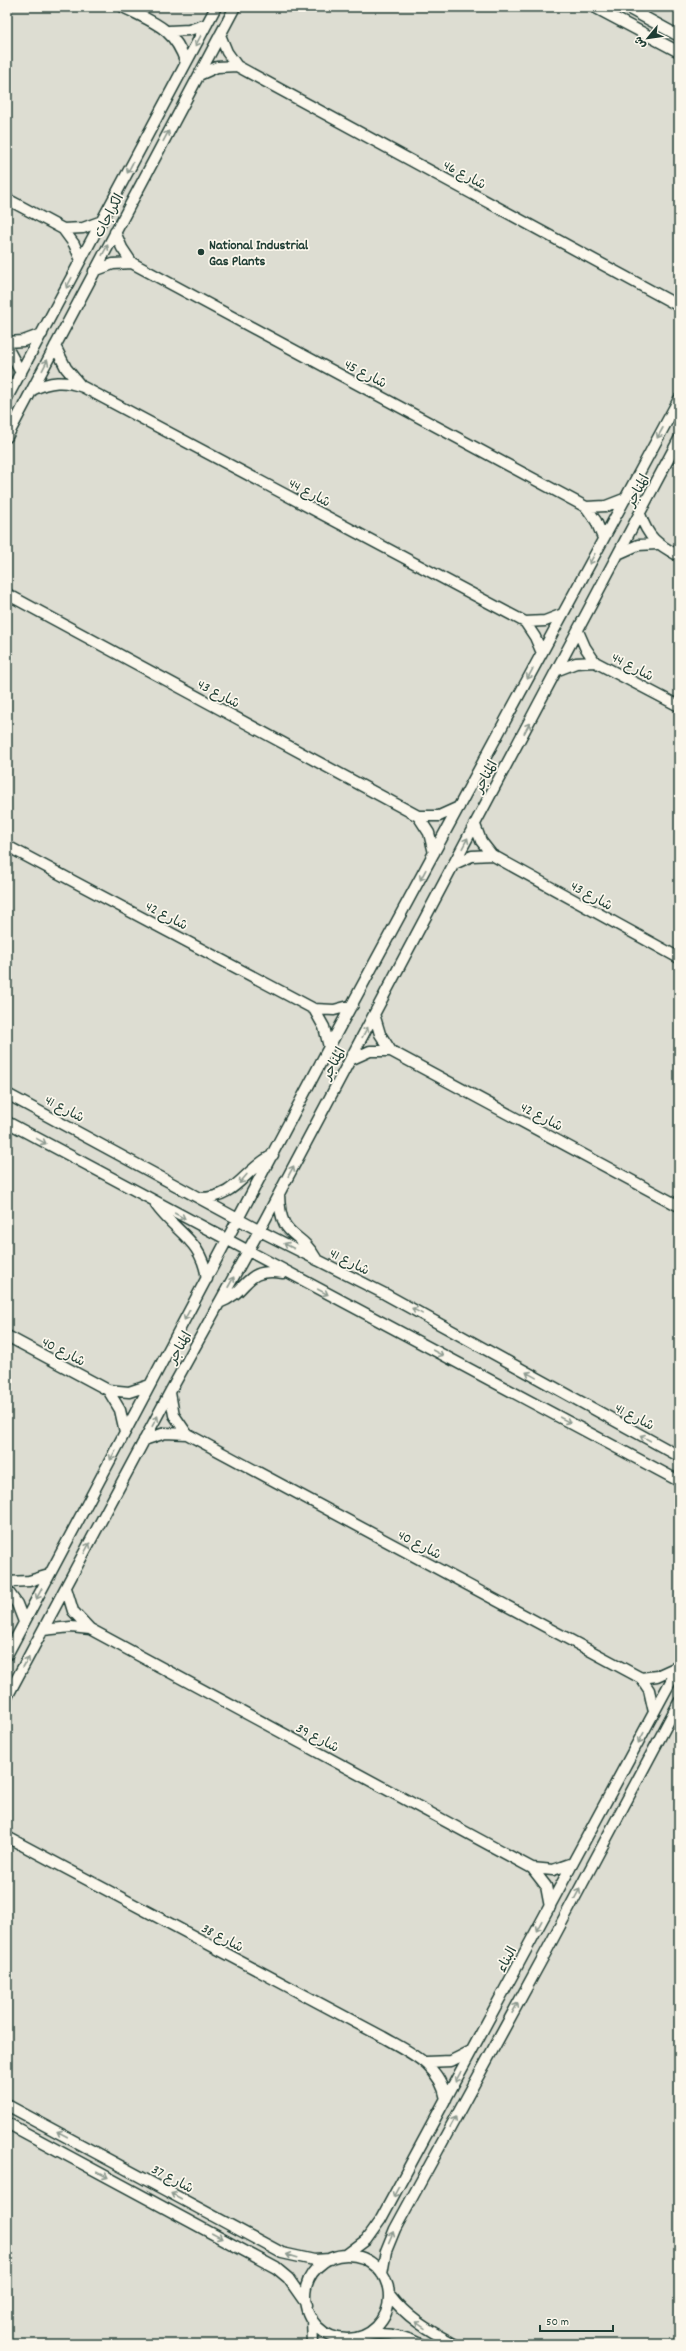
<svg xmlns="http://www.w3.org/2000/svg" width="686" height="2351" viewBox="0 0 686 2351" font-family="Dekko,'Playpen Sans Arabic',sans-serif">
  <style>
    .built { fill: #ddddd2 }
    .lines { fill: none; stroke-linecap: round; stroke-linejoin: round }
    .minor-casing { stroke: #1f3d34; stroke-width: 13 }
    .minor { stroke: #fbf7ec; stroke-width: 10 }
    .oneway { stroke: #8d9a90 }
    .poi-dot { fill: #1f3d34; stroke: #fbf7ec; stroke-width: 1.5 }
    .labels { text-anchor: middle; stroke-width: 3.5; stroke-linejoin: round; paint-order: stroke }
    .street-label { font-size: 14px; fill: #1f3d34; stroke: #fbf7ec }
    .poi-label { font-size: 14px; font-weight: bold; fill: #1f3d34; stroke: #fbf7ec; text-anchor: start }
  </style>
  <rect width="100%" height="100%" fill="#eeece1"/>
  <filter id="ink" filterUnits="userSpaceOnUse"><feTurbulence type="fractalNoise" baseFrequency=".025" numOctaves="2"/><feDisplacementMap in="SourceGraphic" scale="8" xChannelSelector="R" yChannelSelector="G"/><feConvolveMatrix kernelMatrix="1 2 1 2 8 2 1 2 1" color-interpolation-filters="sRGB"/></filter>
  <g filter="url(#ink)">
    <!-- built -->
    <path class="built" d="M 7,7 L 679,7 L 679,2344 L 7,2344 Z"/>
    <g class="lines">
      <defs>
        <path id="minor" d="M 123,7 C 154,23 174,27 186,63
          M 594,7 L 679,52
          M 626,7 L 679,36
          M 169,31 L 189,30 L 207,24
          M 220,35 L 227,52 L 237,66 L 679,306
          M 199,75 L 217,67 L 237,66
          M 7,199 L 63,229 L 74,244 L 81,260
          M 63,229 L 83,228 L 102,221
          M 115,232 L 122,248 L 132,263 L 586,507 L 596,521 L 603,538
          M 94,271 L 113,264 L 132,263
          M 7,342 L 23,341 L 42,334
          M 55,346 L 66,368 L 81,386
          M 7,347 L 21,373
          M 32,390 C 50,381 64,380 83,387 L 525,622 L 535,637 L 542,653
          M 7,398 L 216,7
          M 7,437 L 235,7
          M 586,507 L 606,506 L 624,499
          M 640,514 C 648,538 657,544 679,556
          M 620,553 L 638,545 L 657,544
          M 7,594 L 418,816 L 429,833 L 434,853
          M 525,622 L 545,621 L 563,614
          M 578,631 L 585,647 L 595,662 L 679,706
          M 558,670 L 576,663 L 595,662
          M 418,816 L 439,816 L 459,807
          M 475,825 L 481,841 L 492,855 L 679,958
          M 7,846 L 314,1009 L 334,1010 L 353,1005
          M 454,864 L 472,856 L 492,855
          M 314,1009 L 324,1027 L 329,1047
          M 374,1014 L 380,1034 L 391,1051 L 679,1206
          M 350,1060 L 370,1051 L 391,1051
          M 7,1094 L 260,1231 L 385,1294 L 679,1456
          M 7,1122 L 679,1481
          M 279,1194 C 280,1242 299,1227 317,1260
          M 200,1198 C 237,1198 243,1170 273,1155
          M 156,1205 C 176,1233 202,1240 207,1279
          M 219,1303 C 251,1291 242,1267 283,1273
          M 7,1336 L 108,1390 L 129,1392 L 150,1385
          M 108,1390 L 120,1410 L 125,1432
          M 170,1393 L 174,1415 L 187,1434
          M 144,1440 L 165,1433 L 187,1434 L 641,1678 L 649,1690 L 654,1712
          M 7,1582 L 29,1581 L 49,1575
          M 66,1588 L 73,1611 L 90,1629 L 532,1868 L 546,1886 L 550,1907
          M 7,1590 L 17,1604 L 24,1622
          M 43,1630 L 71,1627 L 90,1629
          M 7,1655 L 329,1047 L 679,399
          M 641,1678 L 657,1676 L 679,1666
          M 7,1697 L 170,1392 L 265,1220 L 679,439
          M 7,1837 L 383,2037 C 411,2053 440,2065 446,2099
          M 532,1868 L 553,1870 L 573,1863
          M 426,2062 L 451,2061 L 471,2051
          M 7,2105 L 282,2253 L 314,2260 L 330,2259
          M 7,2123 L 276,2268 L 288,2278 L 307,2305
          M 346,2255 L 366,2240 L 381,2219 L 679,1666
          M305 2297a42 42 0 1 1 84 0a42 42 0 1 1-84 0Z
          M 382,2274 L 386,2251 L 395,2229 L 546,1952 L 679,1702
          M 389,2294 C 407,2318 428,2330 454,2344
          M 312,2319 L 313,2344
          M 367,2335 C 386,2332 403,2335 420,2344"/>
      </defs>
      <!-- minor casing -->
      <use href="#minor" class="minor-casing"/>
      <!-- minor -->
      <use href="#minor" class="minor"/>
    </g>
    <!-- one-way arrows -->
    <defs><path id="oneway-shaft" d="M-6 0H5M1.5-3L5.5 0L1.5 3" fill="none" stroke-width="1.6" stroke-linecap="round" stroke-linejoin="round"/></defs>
    <g class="oneway">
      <use href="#oneway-shaft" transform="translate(198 41) rotate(118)"/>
      <use href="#oneway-shaft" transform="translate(166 136) rotate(-62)"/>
      <use href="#oneway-shaft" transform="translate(130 168) rotate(118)"/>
      <use href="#oneway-shaft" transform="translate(105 250) rotate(-62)"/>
      <use href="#oneway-shaft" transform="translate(69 283) rotate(118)"/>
      <use href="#oneway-shaft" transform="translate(45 365) rotate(-63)"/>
      <use href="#oneway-shaft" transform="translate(660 433) rotate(119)"/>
      <use href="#oneway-shaft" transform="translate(592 559) rotate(118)"/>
      <use href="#oneway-shaft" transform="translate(530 674) rotate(118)"/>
      <use href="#oneway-shaft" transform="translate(527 728) rotate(-62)"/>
      <use href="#oneway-shaft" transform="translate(465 843) rotate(-62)"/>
      <use href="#oneway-shaft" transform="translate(423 875) rotate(118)"/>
      <use href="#oneway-shaft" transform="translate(365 1032) rotate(-62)"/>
      <use href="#oneway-shaft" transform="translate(41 1141) rotate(29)"/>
      <use href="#oneway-shaft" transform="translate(291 1171) rotate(-62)"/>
      <use href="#oneway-shaft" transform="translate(243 1179) rotate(130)"/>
      <use href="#oneway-shaft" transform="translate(180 1216) rotate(28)"/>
      <use href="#oneway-shaft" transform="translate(289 1246) rotate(-153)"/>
      <use href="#oneway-shaft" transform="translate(231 1282) rotate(-61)"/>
      <use href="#oneway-shaft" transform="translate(323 1292) rotate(28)"/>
      <use href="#oneway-shaft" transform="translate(417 1311) rotate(-151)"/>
      <use href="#oneway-shaft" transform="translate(187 1315) rotate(118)"/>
      <use href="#oneway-shaft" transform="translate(438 1353) rotate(28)"/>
      <use href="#oneway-shaft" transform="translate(531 1375) rotate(-151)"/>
      <use href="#oneway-shaft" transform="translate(565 1420) rotate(28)"/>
      <use href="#oneway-shaft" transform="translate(155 1421) rotate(-62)"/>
      <use href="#oneway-shaft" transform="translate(645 1438) rotate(-152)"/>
      <use href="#oneway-shaft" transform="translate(113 1455) rotate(118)"/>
      <use href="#oneway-shaft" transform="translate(87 1548) rotate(-62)"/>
      <use href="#oneway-shaft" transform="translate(39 1594) rotate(118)"/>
      <use href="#oneway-shaft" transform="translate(26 1662) rotate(-61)"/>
      <use href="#oneway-shaft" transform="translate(641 1738) rotate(118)"/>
      <use href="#oneway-shaft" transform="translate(577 1894) rotate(-62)"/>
      <use href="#oneway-shaft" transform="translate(539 1926) rotate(118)"/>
      <use href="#oneway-shaft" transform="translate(515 2008) rotate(-61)"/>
      <use href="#oneway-shaft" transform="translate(458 2077) rotate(118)"/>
      <use href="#oneway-shaft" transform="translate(453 2122) rotate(-61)"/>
      <use href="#oneway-shaft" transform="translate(62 2134) rotate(-152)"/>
      <use href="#oneway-shaft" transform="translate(103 2175) rotate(28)"/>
      <use href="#oneway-shaft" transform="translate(396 2192) rotate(118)"/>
      <use href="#oneway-shaft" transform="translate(176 2196) rotate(-152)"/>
      <use href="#oneway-shaft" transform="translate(217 2236) rotate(28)"/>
      <use href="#oneway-shaft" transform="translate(391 2237) rotate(-67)"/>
      <use href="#oneway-shaft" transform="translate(292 2256) rotate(-164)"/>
      <use href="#oneway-shaft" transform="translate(420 2325) rotate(-146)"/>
    </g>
  </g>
  <!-- markers -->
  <circle class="poi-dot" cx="201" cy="252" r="4"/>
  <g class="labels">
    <!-- street labels -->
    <g class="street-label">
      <text transform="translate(465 174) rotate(28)" y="5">شارع 46</text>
      <text transform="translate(108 215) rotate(-62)" y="5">الكراجات</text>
      <text transform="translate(366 373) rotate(28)" y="5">شارع 45</text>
      <text transform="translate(637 490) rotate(-62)" y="5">المناجر</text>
      <text transform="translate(310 492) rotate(28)" y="5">شارع 44</text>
      <text transform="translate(633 666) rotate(28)" y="5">شارع 44</text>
      <text transform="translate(219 693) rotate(28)" y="5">شارع 43</text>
      <text transform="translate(485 776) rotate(-62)" y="5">المناجر</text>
      <text transform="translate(592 895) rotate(29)" y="5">شارع 43</text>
      <text transform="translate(167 915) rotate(28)" y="5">شارع 42</text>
      <text transform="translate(333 1063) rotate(-62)" y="5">المناجر</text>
      <text transform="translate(65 1108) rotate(28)" y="5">شارع 41</text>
      <text transform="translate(542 1116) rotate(28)" y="5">شارع 42</text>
      <text transform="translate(350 1261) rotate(27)" y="5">شارع 41</text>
      <text transform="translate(179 1347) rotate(-61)" y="5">المناجر</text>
      <text transform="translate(64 1351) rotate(28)" y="5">شارع 40</text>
      <text transform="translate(635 1416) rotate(28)" y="5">شارع 41</text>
      <text transform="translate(420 1544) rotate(28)" y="5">شارع 40</text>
      <text transform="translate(318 1737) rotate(28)" y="5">شارع 39</text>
      <text transform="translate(223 1937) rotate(28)" y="5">شارع 38</text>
      <text transform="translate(506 1959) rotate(-62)" y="5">البناء</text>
      <text transform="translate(173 2178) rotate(28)" y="5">شارع 37</text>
    </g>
    <!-- poi labels -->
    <g class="poi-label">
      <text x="209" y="249">National Industrial<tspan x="209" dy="16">Gas Plants</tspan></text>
    </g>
  </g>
  <!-- margin -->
  <rect width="686" height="2351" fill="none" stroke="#fbf7ec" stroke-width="24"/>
  <rect x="12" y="12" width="662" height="2327" fill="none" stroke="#1f3d34" stroke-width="1.5" filter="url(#ink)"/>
  <!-- north arrow -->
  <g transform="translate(648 38) rotate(241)" stroke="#fbf7ec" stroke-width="3" paint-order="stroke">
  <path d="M0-3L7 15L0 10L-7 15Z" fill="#1f3d34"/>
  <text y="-6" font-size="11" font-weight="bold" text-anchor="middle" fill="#1f3d34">ش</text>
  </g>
  <!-- scale -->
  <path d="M540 2325v6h73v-6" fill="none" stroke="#1f3d34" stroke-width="2"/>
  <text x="546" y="2325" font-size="12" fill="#1f3d34" stroke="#fbf7ec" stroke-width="3" paint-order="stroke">50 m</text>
</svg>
